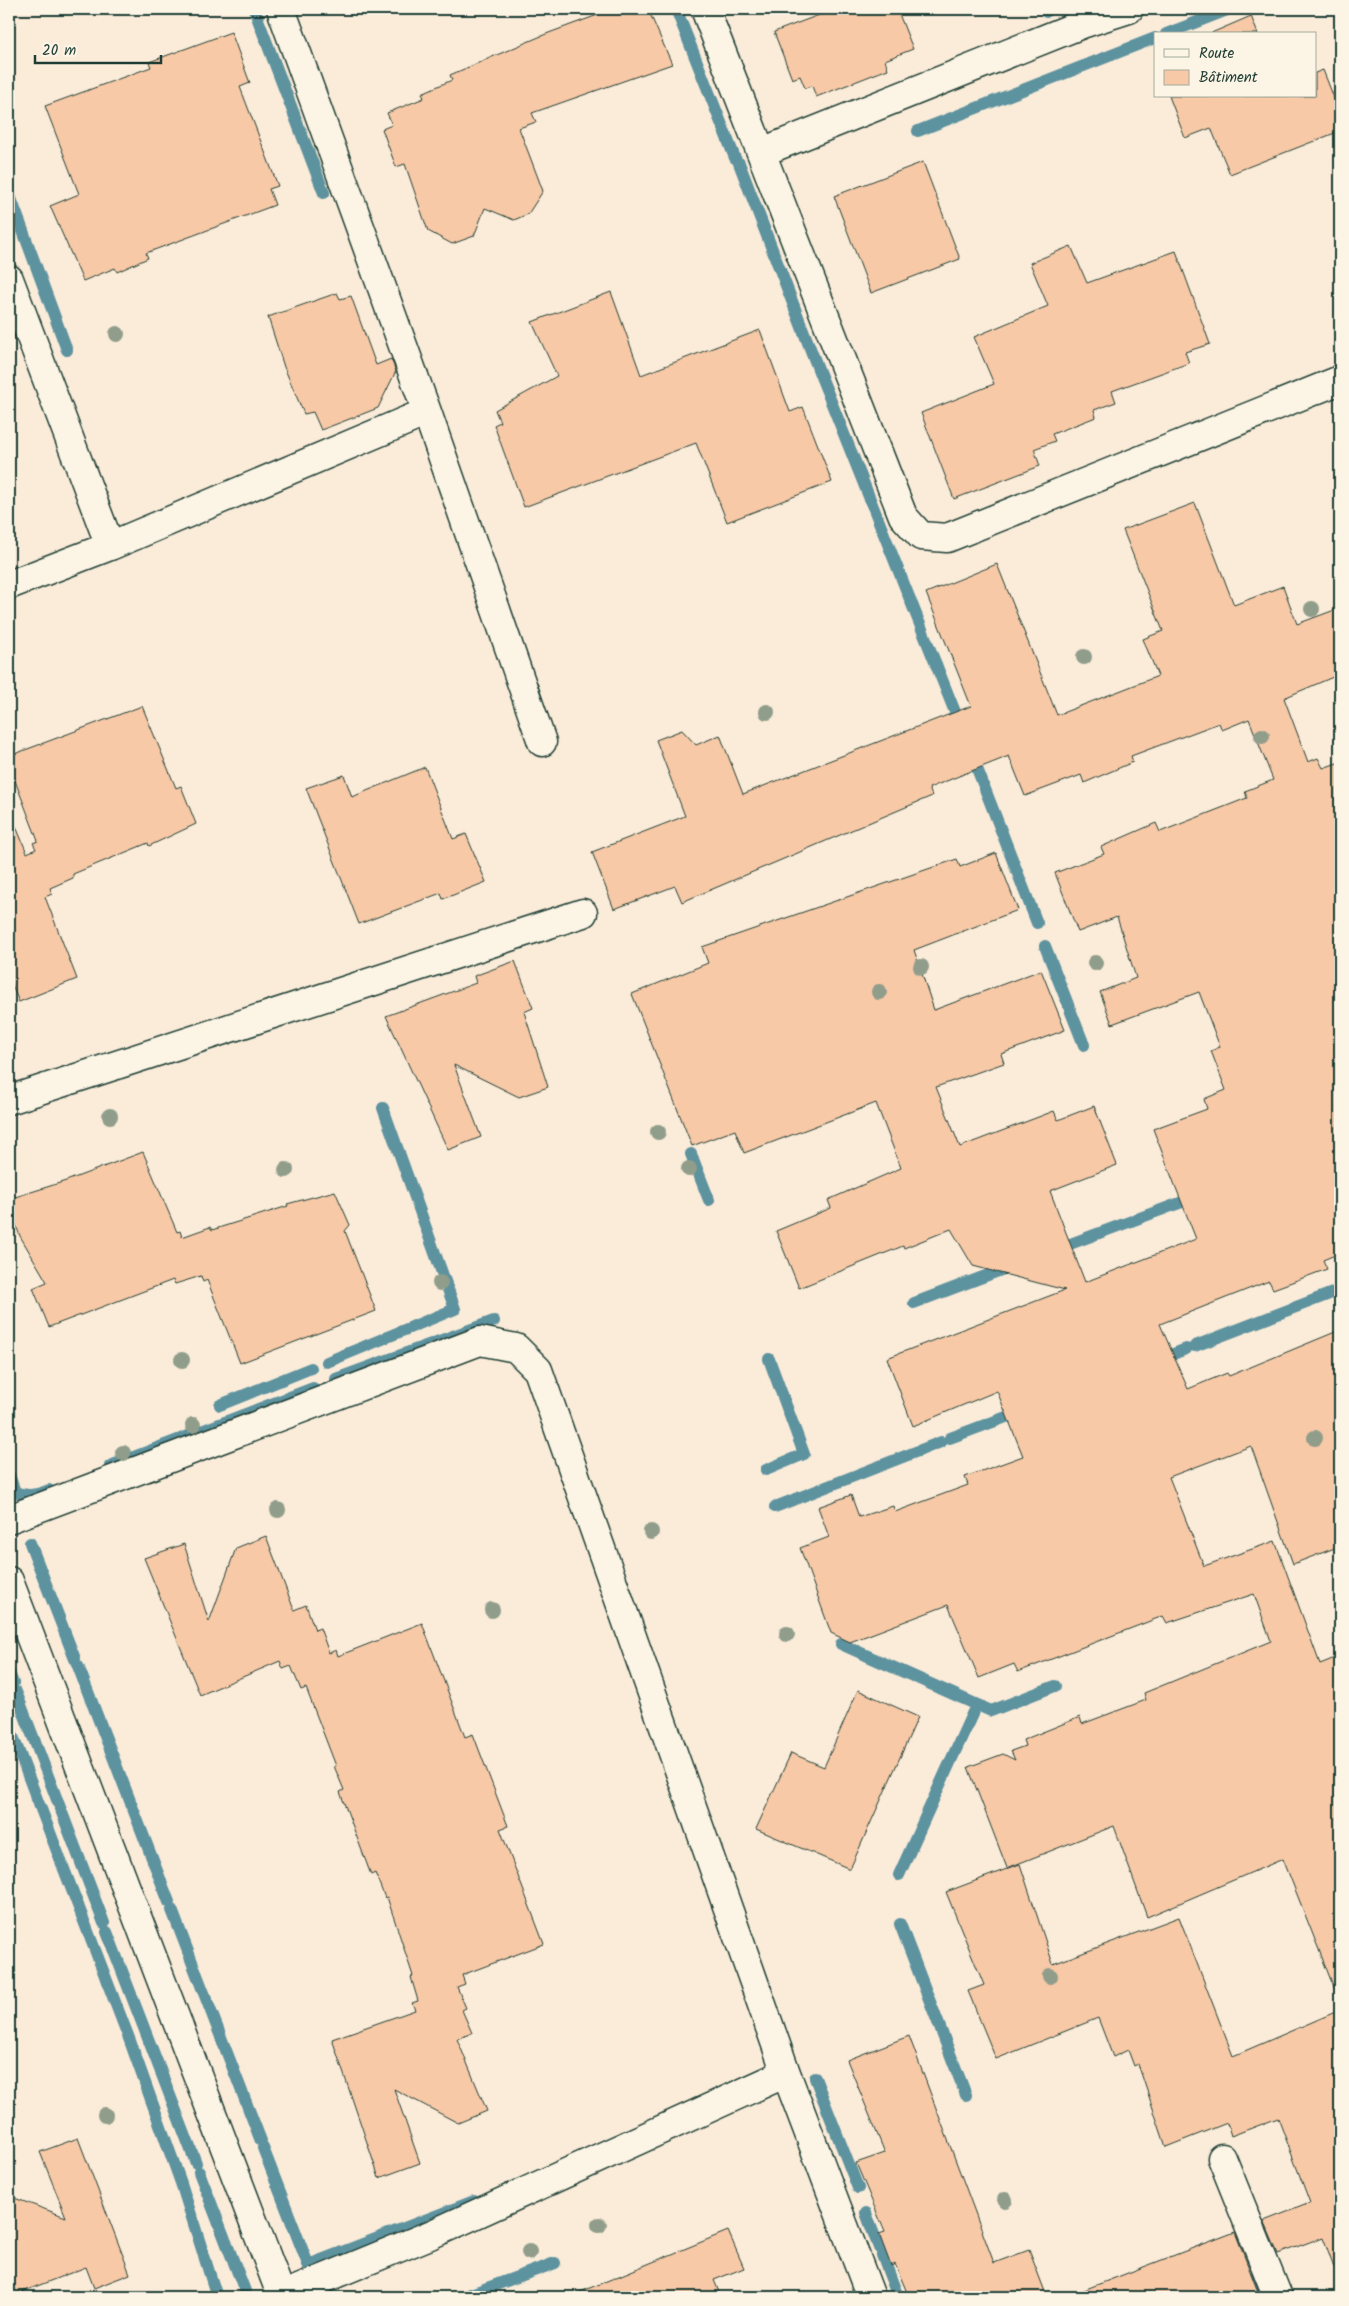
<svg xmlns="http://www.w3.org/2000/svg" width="1349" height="2306" viewBox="0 0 1349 2306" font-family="Kalam,sans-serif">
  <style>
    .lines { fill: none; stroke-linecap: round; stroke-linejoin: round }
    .stream { stroke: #5d929f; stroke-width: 12 }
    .building { fill: #f8c9a7; stroke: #1f3d34 }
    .street-casing { stroke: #1f3d34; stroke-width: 31 }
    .secondary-casing { stroke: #1f3d34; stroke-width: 31 }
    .street { stroke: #fcf5e5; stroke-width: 28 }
    .secondary { stroke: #fcf5e5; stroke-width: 28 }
    .tree { fill: #909d8b }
  </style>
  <rect width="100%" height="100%" fill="#fbecd9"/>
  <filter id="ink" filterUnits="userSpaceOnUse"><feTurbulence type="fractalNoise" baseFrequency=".02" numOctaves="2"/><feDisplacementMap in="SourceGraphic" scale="10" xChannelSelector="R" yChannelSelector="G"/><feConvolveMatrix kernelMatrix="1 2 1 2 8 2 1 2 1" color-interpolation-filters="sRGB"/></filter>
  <g filter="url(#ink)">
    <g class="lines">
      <!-- stream -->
      <path class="stream" d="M 254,9 L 324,193
        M 676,9 L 735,158
        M 1045,9 L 1046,12
        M 1166,34 L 1230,9
        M 918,131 L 1155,38
        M 739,163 L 820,374 L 961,727
        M 9,193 L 67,350
        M 971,753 L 1037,923
        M 1045,946 L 1084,1045
        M 691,1154 L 709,1200
        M 1054,1250 L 1185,1201
        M 914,1303 L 1012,1266
        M 1195,1346 L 1340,1290
        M 1158,1360 L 1186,1349
        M 327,1362 L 455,1309 L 383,1108
        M 336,1379 L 494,1321
        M 220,1405 L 311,1368
        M 950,1438 L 1022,1411
        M 110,1466 L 313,1388
        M 766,1470 L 804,1454 L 769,1359
        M 9,1475 L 15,1492 C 28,1497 37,1495 49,1490
        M 775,1507 L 941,1442
        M 30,1543 L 75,1659
        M 841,1644 L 991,1711 L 1055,1686
        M 78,1666 L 169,1902
        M 9,1673 L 13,1683
        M 16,1692 L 104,1923
        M 9,1726 L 37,1799
        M 39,1804 L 130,2041 L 181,2183 L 217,2297
        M 899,1875 L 973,1712
        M 172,1910 L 261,2141
        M 900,1924 L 966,2095
        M 107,1932 L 196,2163
        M 815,2078 L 858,2188
        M 263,2148 L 311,2272
        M 199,2172 L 245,2291
        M 866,2213 L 879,2248
        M 882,2255 L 898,2297
        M 308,2265 L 474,2201
        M 1255,2276 L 1263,2297
        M 463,2297 L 555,2263"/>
    </g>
    <!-- building -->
    <path class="building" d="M 614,9 L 648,9 L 672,64 L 532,113 L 536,122 L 519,128 L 543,191 L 528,214 L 514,220 L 485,208 L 474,236 L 452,244 L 428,231 L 405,164 L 396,167 L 382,129 L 392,125 L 387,113 L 424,98 L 422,93 L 452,80 L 450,75 L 546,34 Z
      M 835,9 L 897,9 L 913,49 L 885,60 L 888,69 L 816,97 L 812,86 L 805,88 L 800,76 L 792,79 L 774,32 Z
      M 1251,16 L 1258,34 L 1209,34 Z
      M 231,32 L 250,83 L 240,87 L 278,186 L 269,189 L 275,205 L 146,253 L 148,258 L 117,272 L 115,268 L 83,281 L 50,206 L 79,194 L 45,106 L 151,67 L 149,62 Z
      M 1323,70 L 1340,113 L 1340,131 L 1230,174 L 1211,128 L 1185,138 L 1169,96 L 1315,96 L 1315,73 Z
      M 923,162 L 960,259 L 871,293 L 834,196 Z
      M 1071,246 L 1087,283 L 1176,251 L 1210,344 L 1185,352 L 1189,363 L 1112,391 L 1116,402 L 1094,410 L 1096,417 L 1052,434 L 1055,441 L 1034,449 L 1040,466 L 954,499 L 921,413 L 994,384 L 974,337 L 1048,306 L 1030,263 Z
      M 611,292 L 641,375 L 760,330 L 790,412 L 803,407 L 832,482 L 727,522 L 696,443 L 524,507 L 494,425 L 500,422 L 495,410 L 557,376 L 532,322 Z
      M 337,293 L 340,299 L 351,296 L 376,365 L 391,359 L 396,371 L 378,408 L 321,430 L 313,412 L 304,414 L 284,367 L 268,317 Z
      M 1195,503 L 1234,605 L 1283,586 L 1297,624 L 1340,608 L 1340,674 L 1284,698 L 1308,762 L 1318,758 L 1323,768 L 1340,762 L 1340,1253 L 1323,1260 L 1327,1269 L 1273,1289 L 1269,1281 L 1160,1324 L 1188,1389 L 1227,1373 L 1229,1376 L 1340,1330 L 1340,1546 L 1293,1564 L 1251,1446 L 1169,1477 L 1204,1566 L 1275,1541 L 1320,1664 L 1340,1656 L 1340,1998 L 1338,1998 L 1283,1859 L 1147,1917 L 1114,1826 L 1007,1868 L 968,1767 L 1003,1754 L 1015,1760 L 1011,1751 L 1025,1746 L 1023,1740 L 1080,1717 L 1082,1724 L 1146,1700 L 1144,1693 L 1271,1641 L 1254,1594 L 1167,1623 L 1163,1616 L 1018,1672 L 1014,1664 L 979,1678 L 948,1605 L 850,1642 L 831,1633 L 800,1548 L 829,1537 L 818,1507 L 851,1495 L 859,1517 L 893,1506 L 895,1512 L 968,1485 L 965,1477 L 1023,1456 L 997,1391 L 913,1426 L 887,1358 L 1065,1290 L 973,1266 L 951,1229 L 904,1248 L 903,1246 L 799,1288 L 776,1231 L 831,1208 L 828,1200 L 901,1168 L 876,1103 L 744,1153 L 735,1130 L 692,1146 L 632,994 L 708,963 L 702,947 L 957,859 L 960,867 L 996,853 L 1018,910 L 914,950 L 934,1010 L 1041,970 L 1065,1030 L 1001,1054 L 1004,1063 L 936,1087 L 960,1147 L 1054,1111 L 1058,1120 L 1094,1106 L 1117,1165 L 1050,1191 L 1085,1282 L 1196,1239 L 1153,1129 L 1207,1109 L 1204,1099 L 1226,1090 L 1211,1051 L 1220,1047 L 1199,992 L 1112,1024 L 1100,992 L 1136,978 L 1117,917 L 1078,932 L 1055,873 L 1104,854 L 1101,847 L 1156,823 L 1160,832 L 1247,798 L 1245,791 L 1273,780 L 1249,719 L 1222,730 L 1219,723 L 1131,756 L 1133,762 L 1084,783 L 1081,775 L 1025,796 L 1009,756 L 929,788 L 932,796 L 682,902 L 675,886 L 614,909 L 592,852 L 685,816 L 656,740 L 682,730 L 696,745 L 720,735 L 743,794 L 971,706 L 926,593 L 997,564 L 1057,715 L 1158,676 L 1143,639 L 1163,631 L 1123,530 Z
      M 142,706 L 176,788 L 181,786 L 196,824 L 149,846 L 148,843 L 73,874 L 73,878 L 50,888 L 52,894 L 45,897 L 77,979 L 19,1002 L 9,978 L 9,813 L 10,812 L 27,853 L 36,849 L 33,843 L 38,841 L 9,765 L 9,756 Z
      M 425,767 L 453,839 L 466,834 L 486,882 L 443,899 L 441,893 L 359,924 L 306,788 L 344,775 L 352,797 Z
      M 515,961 L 533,1008 L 524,1012 L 548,1087 L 519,1097 L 454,1065 L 481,1137 L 448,1150 L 386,1016 L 476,983 L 474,976 Z
      M 143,1152 L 177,1232 L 180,1231 L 182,1237 L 210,1227 L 212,1230 L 288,1206 L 287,1204 L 335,1191 L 350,1225 L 345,1231 L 376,1311 L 240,1363 L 207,1280 L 203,1282 L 201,1276 L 175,1284 L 173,1280 L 49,1327 L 33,1288 L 47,1282 L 20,1236 L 9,1207 L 9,1199 L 66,1181 Z
      M 266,1536 L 294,1610 L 306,1605 L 315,1630 L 320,1628 L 329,1653 L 336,1650 L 338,1656 L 422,1623 L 465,1737 L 473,1734 L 508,1826 L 500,1829 L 544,1944 L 462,1975 L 465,1984 L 457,1987 L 466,2008 L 462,2010 L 472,2033 L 457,2039 L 487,2111 L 458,2123 L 394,2089 L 420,2163 L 379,2178 L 332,2039 L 415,2010 L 412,2003 L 418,2001 L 411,1977 L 413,1976 L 387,1897 L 385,1898 L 375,1873 L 371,1875 L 340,1792 L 344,1790 L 334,1766 L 336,1766 L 306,1688 L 301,1690 L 291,1666 L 283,1669 L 280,1661 L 200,1695 L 144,1558 L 184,1544 L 209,1622 L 236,1548 Z
      M 858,1690 L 918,1717 L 850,1869 L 756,1829 L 791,1753 L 824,1767 Z
      M 1020,1864 L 1053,1964 L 1179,1917 L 1233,2056 L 1340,2010 L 1340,2274 L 1337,2275 L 1323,2237 L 1278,2254 L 1264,2221 L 1310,2203 L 1278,2118 L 1231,2136 L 1227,2123 L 1166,2147 L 1138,2064 L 1134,2066 L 1128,2050 L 1113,2057 L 1098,2018 L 996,2059 L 968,1991 L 984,1985 L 946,1892 Z
      M 909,2036 L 994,2263 L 1029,2250 L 1047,2297 L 909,2297 L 895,2264 L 891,2266 L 879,2234 L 885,2232 L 856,2163 L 885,2153 L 847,2060 Z
      M 78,2138 L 130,2274 L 94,2288 L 86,2267 L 9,2297 L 9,2196 L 66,2217 L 40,2152 Z
      M 728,2231 L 744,2268 L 714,2280 L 721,2297 L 568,2297 Z
      M 1235,2232 L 1260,2297 L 1073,2297 L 1073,2294 Z"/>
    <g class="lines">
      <defs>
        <path id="street" d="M 281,9 L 427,412 L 542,742
          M 705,9 L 903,516 L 921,536 L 947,538 L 1340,380
          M 762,152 L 1082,24 L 1129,9
          M 9,279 L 110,546
          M 9,585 L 110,546 L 427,412
          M 9,1100 L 583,913
          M 9,1519 L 480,1341 L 516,1348 L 538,1370 L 786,2073
          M 1222,2158 L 1278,2297
          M 279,2297 L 430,2235 L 786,2073 L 871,2297"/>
        <path id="secondary" d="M 9,1581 L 282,2297"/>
      </defs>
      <!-- street casing -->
      <use href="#street" class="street-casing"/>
      <!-- secondary casing -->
      <use href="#secondary" class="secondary-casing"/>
      <!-- street -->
      <use href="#street" class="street"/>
      <!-- secondary -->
      <use href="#secondary" class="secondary"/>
    </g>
    <!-- trees -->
    <g class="tree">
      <circle cx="117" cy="334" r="8"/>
      <circle cx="1312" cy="609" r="8"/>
      <circle cx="1084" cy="657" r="8"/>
      <circle cx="767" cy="712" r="8"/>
      <circle cx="1262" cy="736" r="8"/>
      <circle cx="1095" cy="963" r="8"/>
      <circle cx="921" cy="967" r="8"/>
      <circle cx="879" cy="992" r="8"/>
      <circle cx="110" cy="1116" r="8"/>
      <circle cx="658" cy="1132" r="8"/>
      <circle cx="689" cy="1169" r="8"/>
      <circle cx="286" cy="1170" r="8"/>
      <circle cx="440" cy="1283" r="8"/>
      <circle cx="182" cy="1360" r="8"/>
      <circle cx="193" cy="1425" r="8"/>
      <circle cx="1315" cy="1438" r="8"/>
      <circle cx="123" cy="1453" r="8"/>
      <circle cx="278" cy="1510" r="8"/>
      <circle cx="651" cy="1532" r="8"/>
      <circle cx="492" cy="1610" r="8"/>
      <circle cx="787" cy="1634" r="8"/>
      <circle cx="1050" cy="1976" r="8"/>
      <circle cx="105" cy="2115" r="8"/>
      <circle cx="1005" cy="2200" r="8"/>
      <circle cx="599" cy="2225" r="8"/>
      <circle cx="529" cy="2252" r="8"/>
    </g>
  </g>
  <!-- margin -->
  <rect width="1349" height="2306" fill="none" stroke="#fcf5e5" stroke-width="30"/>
  <rect x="15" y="15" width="1319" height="2276" fill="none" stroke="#1f3d34" stroke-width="2" filter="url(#ink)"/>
  <!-- legend -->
  <rect x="1154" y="32" width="162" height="65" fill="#fcf5e5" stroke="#a4ab9e"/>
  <rect x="1164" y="49" width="25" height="8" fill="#fcf5e5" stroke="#a4ab9e"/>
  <text x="1199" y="58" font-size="15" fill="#1f3d34">Route</text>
  <rect x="1164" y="70" width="25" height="15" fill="#f8c9a7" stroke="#a4ab9e"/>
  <text x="1199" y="82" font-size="15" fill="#1f3d34">Bâtiment</text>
  <!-- scale -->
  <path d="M35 55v8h126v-8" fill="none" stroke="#1f3d34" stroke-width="2.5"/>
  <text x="42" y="55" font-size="15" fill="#1f3d34" stroke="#fcf5e5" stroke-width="4" paint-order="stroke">20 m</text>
</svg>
